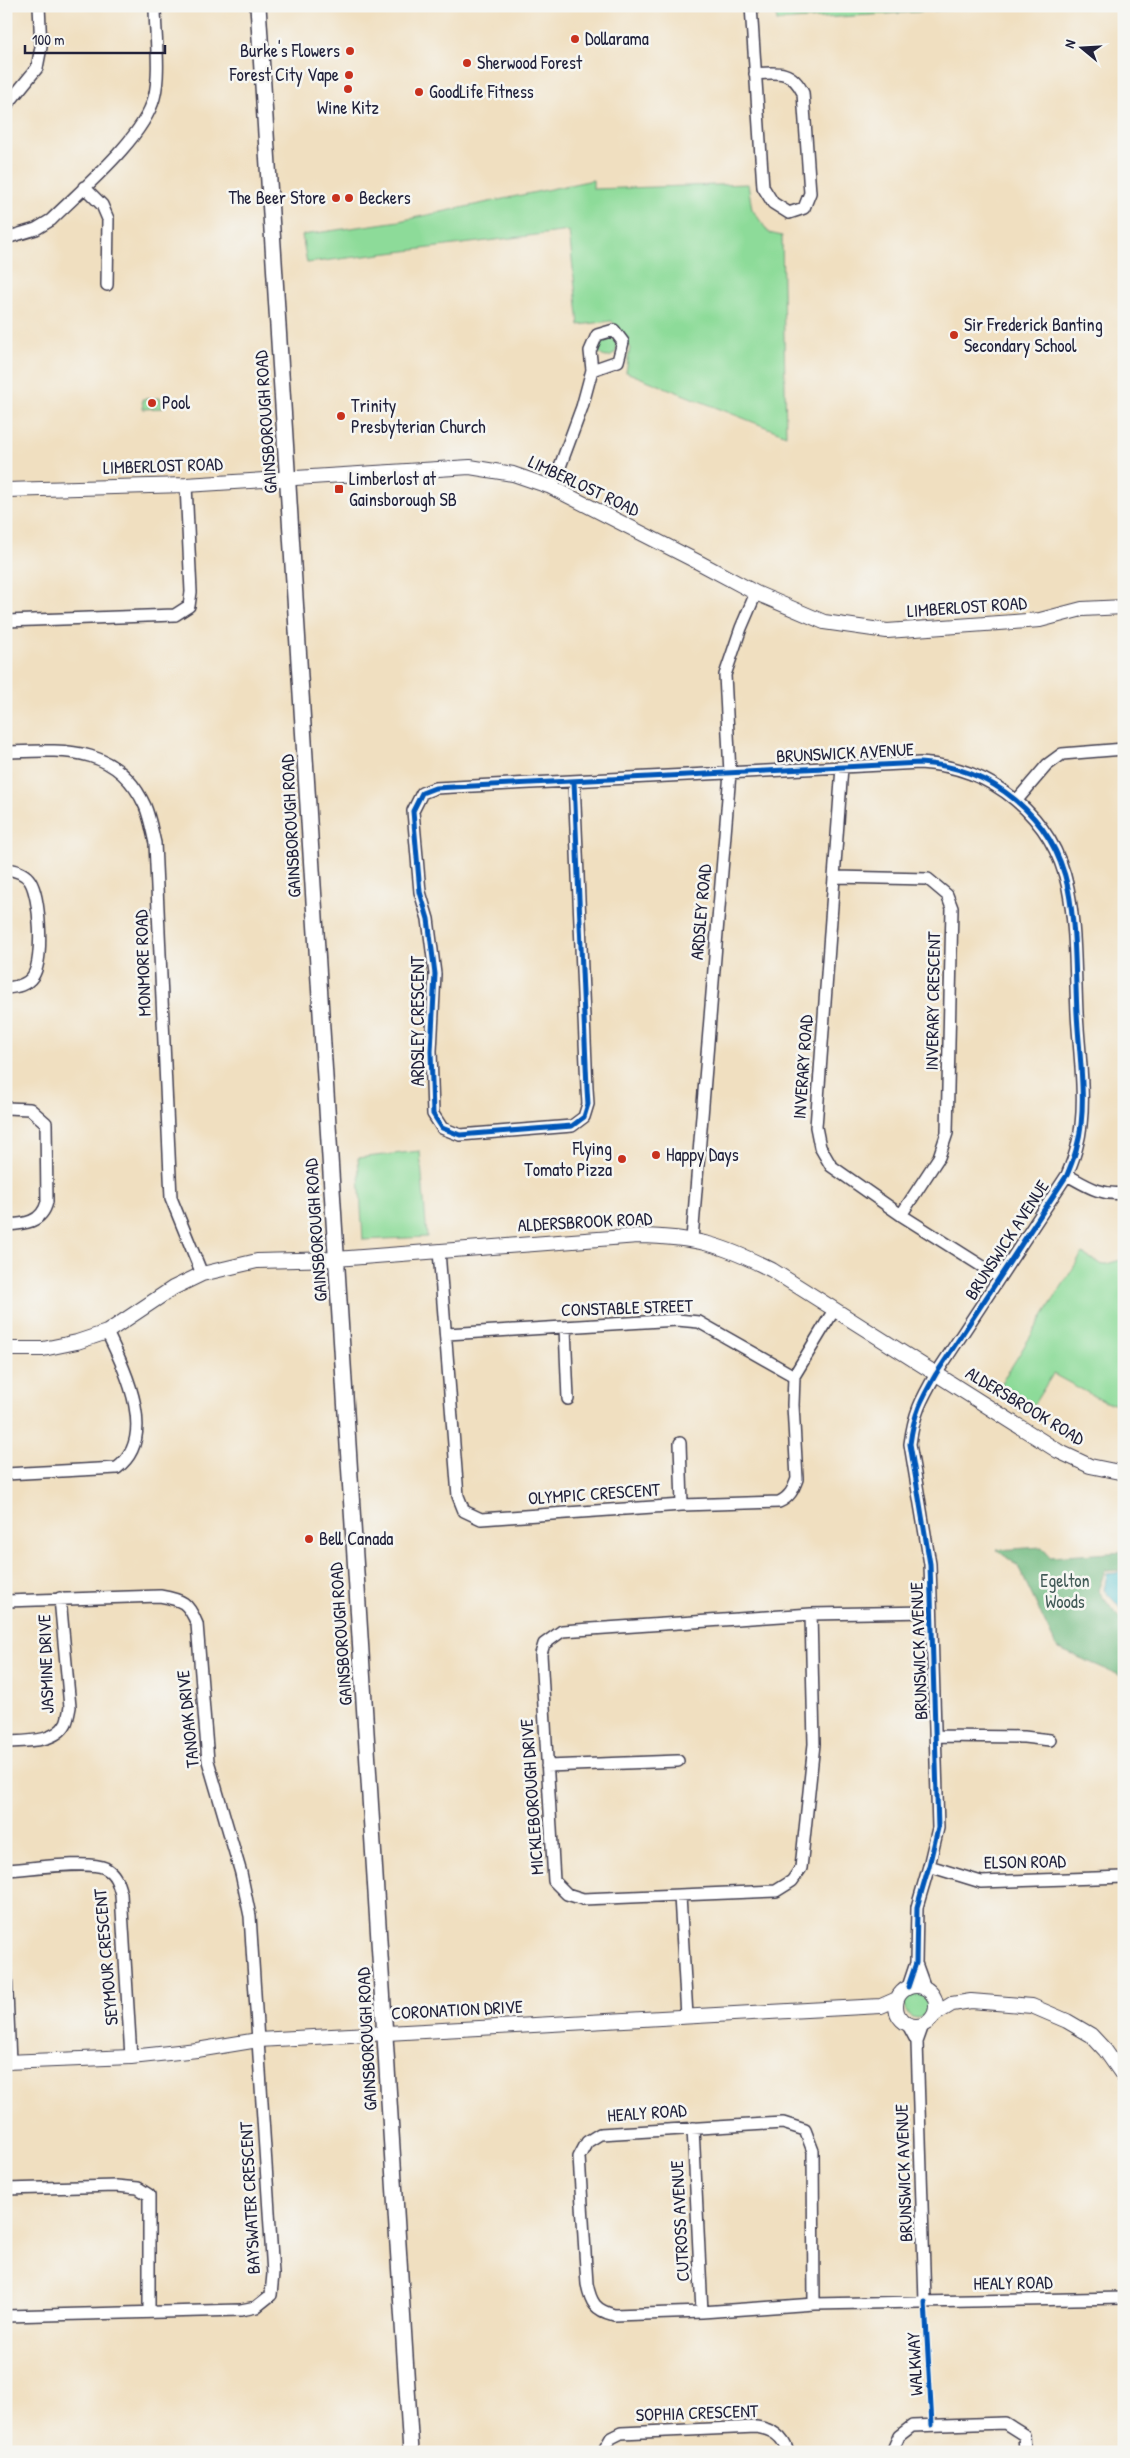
<svg xmlns="http://www.w3.org/2000/svg" width="1130" height="2458" viewBox="0 0 1130 2458" font-family="'Patrick Hand',sans-serif">
  <style>
    .green { fill: #8ddb99; stroke: #587e6a }
    .forest { fill: #72bb81; stroke: #4a6e5e }
    .water { fill: #56c3cf; stroke: #3c7285 }
    .lines { fill: none; stroke-linecap: round; stroke-linejoin: round }
    .minor-casing { stroke: #413e4f; stroke-width: 14 }
    .tertiary-casing { stroke: #413e4f; stroke-width: 16 }
    .secondary-casing { stroke: #413e4f; stroke-width: 18 }
    .minor { stroke: #fff; stroke-width: 11 }
    .tertiary { stroke: #fff; stroke-width: 14 }
    .secondary { stroke: #fff; stroke-width: 15 }
    .cycleway-casing { stroke: #f6f6f2; stroke-width: 8 }
    .cycleway { stroke: #0057b8; stroke-width: 5 }
    .poi-dot { fill: #c8321e; stroke: #f6f6f2; stroke-width: 2 }
    .labels { text-anchor: middle; stroke-width: 5; stroke-linejoin: round; paint-order: stroke }
    .poi-label { font-size: 18px; fill: #22223b; stroke: #f6f6f2; text-anchor: start }
    .street-label { font-size: 18px; fill: #22223b; stroke: #f6f6f2 }
    .park-label { font-size: 18px; fill: #425a57; stroke: #f6f6f2 }
  </style>
  <rect width="100%" height="100%" fill="#f6f6f2"/>
  <filter id="ink" filterUnits="userSpaceOnUse"><feTurbulence type="fractalNoise" baseFrequency=".02" numOctaves="2"/><feDisplacementMap in="SourceGraphic" scale="10" xChannelSelector="R" yChannelSelector="G"/><feConvolveMatrix kernelMatrix="1 2 1 2 8 2 1 2 1" color-interpolation-filters="sRGB"/></filter>
  <filter id="wash" filterUnits="userSpaceOnUse"><feTurbulence type="fractalNoise" baseFrequency=".0096" numOctaves="4" result="noise"/><feDisplacementMap in="SourceGraphic" scale="20" xChannelSelector="R" yChannelSelector="G"/><feGaussianBlur stdDeviation="1.12" result="paint"/><feColorMatrix in="noise" values="0 0 0 0 0 0 0 0 0 0 0 0 0 0 0 0 0 1.4 0 .05"/><feComposite in="paint" operator="in"/></filter>
  <g filter="url(#wash)">
    <rect width="100%" height="100%" fill="#f0dfc0"/>
    <!-- green -->
    <path class="green" d="M 775,6 L 1009,6 L 777,21 Z
      M 593,180 L 593,189 L 748,184 L 752,209 L 769,233 L 782,236 L 786,435 L 626,372 L 630,347 L 612,321 L 579,325 L 569,231 L 307,263 L 302,235 L 399,221 Z
      M597 347a10 10 0 1 1 20 0a10 10 0 1 1-20 0Z
      M 161,398 L 163,408 L 143,409 L 142,399 Z
      M 420,1151 L 427,1237 L 363,1240 L 358,1158 Z
      M 1082,1254 L 1103,1265 L 1124,1259 L 1124,1406 L 1105,1402 L 1053,1374 L 1027,1415 L 995,1393 Z
      M904 2005a13 13 0 1 1 26 0a13 13 0 1 1-26 0Z"/>
    <!-- forest -->
    <path class="forest" d="M 1042,1547 L 1050,1557 L 1124,1552 L 1124,1570 L 1105,1571 L 1098,1590 L 1111,1608 L 1124,1621 L 1124,1677 L 1057,1648 L 1018,1566 L 997,1550 Z"/>
    <!-- water -->
    <path class="water" d="M 1124,1572 L 1124,1612 L 1104,1590 L 1107,1574 Z"/>
  </g>
  <g filter="url(#ink)">
    <g class="lines">
      <defs>
        <path id="minor" d="M 751,6 L 763,187 L 773,203 L 789,213 L 804,208 L 810,193 L 803,93 C 792,70 778,72 755,74
          M 6,106 L 37,68 L 41,47 L 39,6
          M 84,187 L 102,205 L 108,219 L 107,285
          M 6,238 L 36,229 L 51,220 C 81,190 143,139 154,98 C 161,72 155,34 155,6
          M 552,488 L 582,407 L 592,370 L 618,361 L 623,342 L 614,330 L 597,335 L 590,351 L 592,370
          M 6,621 L 175,615 L 189,606 L 191,592 L 186,485
          M 6,752 C 62,750 117,744 145,806 C 150,818 152,831 155,843 L 171,1198 L 202,1274
          M 842,767 L 816,1127 L 820,1147 L 831,1166 L 901,1215 L 999,1277
          M 574,781 L 587,1088 L 588,1104 L 584,1117 L 572,1126 L 460,1135 L 442,1128 L 433,1114 L 431,1051 L 435,974 L 428,919 L 420,892 L 413,811 L 422,793 L 435,788 C 597,780 758,771 920,763 C 992,767 1053,816 1068,888 C 1076,928 1075,972 1077,1013 C 1079,1054 1088,1107 1077,1146 C 1075,1156 1071,1165 1067,1175 L 936,1374 C 921,1400 914,1413 910,1444 L 930,1564 L 938,1828 L 929,1866 L 917,1907 L 916,1963 L 908,1987
          M 1017,800 L 1047,765 L 1062,754 L 1124,749
          M 6,869 C 15,870 25,873 30,881 C 40,897 44,959 33,976 C 27,985 17,987 6,988
          M 835,877 L 928,879 L 947,895 L 952,908 L 947,1133 L 939,1157 L 901,1215
          M 6,1108 L 30,1109 L 46,1123 L 47,1202 C 42,1223 24,1224 6,1225
          M 1067,1175 C 1087,1186 1101,1196 1124,1193
          M 692,1239 L 730,773 L 725,675 L 741,628 L 756,593
          M 439,1251 L 458,1496 L 464,1511 L 481,1519 L 682,1505 L 779,1502 C 790,1497 793,1490 797,1479 L 793,1405 L 794,1376 L 834,1310
          M 565,1328 L 568,1399
          M 447,1334 L 677,1320 L 699,1322 L 794,1376
          M 680,1443 L 682,1505
          M 6,1474 L 117,1468 C 159,1437 124,1368 107,1332
          M 6,1601 L 160,1596 C 183,1600 188,1602 197,1624 L 208,1761 L 241,1873 L 250,1916 L 273,2274 L 271,2295 L 256,2307 L 241,2310 L 6,2316
          M 811,1614 L 562,1631 L 544,1644 L 541,1654 L 554,1881 L 567,1894 L 583,1899 L 776,1891 L 792,1881 L 801,1868 L 814,1744 L 811,1614 L 931,1612
          M 936,1736 L 1024,1737 L 1050,1740
          M 6,1742 C 25,1741 56,1743 66,1723 C 68,1719 69,1712 70,1707 L 60,1598
          M 547,1766 L 678,1761
          M 929,1866 L 981,1882 L 1124,1877
          M 6,1870 C 27,1869 89,1860 105,1868 C 116,1874 118,1883 121,1894 L 131,2057
          M 680,1896 L 687,2016
          M 916,1963 L 925,1988
          M 6,1970 L 10,2062
          M 908,2025 L 917,2042
          M 923,2025 L 917,2042 L 925,2302
          M 693,2128 L 702,2312
          M 6,2189 L 116,2186 L 138,2188 L 149,2195 L 149,2311
          M 814,2304 L 813,2151 L 805,2130 L 783,2123 L 600,2134 L 587,2142 L 579,2157 L 587,2284 C 591,2303 595,2310 614,2315 L 702,2312 L 814,2304 L 1124,2298
          M 603,2452 L 611,2438 L 621,2433 L 756,2427 C 772,2429 783,2436 788,2452
          M 892,2452 L 899,2436 L 912,2426 L 1005,2423 L 1024,2435 L 1025,2452"/>
        <path id="tertiary" d="M 6,490 L 186,485 L 470,467 L 513,474 L 551,487 L 700,563 L 756,593 L 824,622 L 887,631 L 1040,620 L 1082,609 L 1124,607
          M 6,1349 L 43,1349 L 77,1342 L 107,1332 L 173,1288 L 202,1274 L 257,1261 L 336,1259 L 638,1236 C 695,1237 721,1244 772,1270 L 1058,1451 L 1090,1466 L 1124,1473
          M896 2006a20 20 0 1 1 40 0a20 20 0 1 1-40 0Z
          M 934,2015 L 952,2004 L 971,2001 L 1032,2006 L 1067,2021 L 1091,2035 L 1105,2050 L 1124,2077
          M 6,2062 L 131,2057 L 197,2050 L 258,2040 L 881,2006 L 897,1999"/>
        <path id="secondary" d="M 258,6 L 411,2452"/>
      </defs>
      <!-- minor casing -->
      <use href="#minor" class="minor-casing"/>
      <!-- tertiary casing -->
      <use href="#tertiary" class="tertiary-casing"/>
      <!-- secondary casing -->
      <use href="#secondary" class="secondary-casing"/>
      <!-- minor -->
      <use href="#minor" class="minor"/>
      <!-- tertiary -->
      <use href="#tertiary" class="tertiary"/>
      <!-- secondary -->
      <use href="#secondary" class="secondary"/>
      <defs>
        <path id="cycleway" d="M 574,781 L 587,1088 L 588,1104 L 584,1117 L 572,1126 L 460,1135 L 442,1128 L 433,1114 L 431,1051 L 435,974 L 428,919 L 420,892 L 413,811 L 422,793 L 435,788 C 597,780 758,771 920,763 C 992,767 1053,816 1068,888 C 1076,928 1075,972 1077,1013 C 1079,1054 1088,1107 1077,1146 C 1075,1156 1071,1165 1067,1175 L 936,1374 C 921,1400 914,1413 910,1444 L 930,1564 L 938,1828 L 929,1866 L 917,1907 L 916,1963 L 908,1987
          M 925,2302 L 932,2425"/>
      </defs>
      <!-- cycleway casing -->
      <use href="#cycleway" class="cycleway-casing"/>
      <!-- cycleway -->
      <use href="#cycleway" class="cycleway"/>
    </g>
  </g>
  <!-- markers -->
  <g class="poi-dot">
    <circle cx="575" cy="39" r="5"/>
    <circle cx="350" cy="51" r="5"/>
    <circle cx="467" cy="63" r="5"/>
    <circle cx="349" cy="75" r="5"/>
    <circle cx="348" cy="89" r="5"/>
    <circle cx="419" cy="92" r="5"/>
    <circle cx="336" cy="198" r="5"/>
    <circle cx="349" cy="198" r="5"/>
    <circle cx="954" cy="335" r="5"/>
    <circle cx="152" cy="403" r="5"/>
    <circle cx="341" cy="416" r="5"/>
    <rect x="334" y="484" width="10" height="10" rx="2.5"/>
    <circle cx="656" cy="1155" r="5"/>
    <circle cx="622" cy="1159" r="5"/>
    <circle cx="309" cy="1539" r="5"/>
  </g>
  <g class="labels">
    <!-- poi labels -->
    <g class="poi-label">
      <text x="585" y="45">Dollarama</text>
      <text x="340" y="57" text-anchor="end">Burke's Flowers</text>
      <text x="477" y="69">Sherwood Forest</text>
      <text x="339" y="81" text-anchor="end">Forest City Vape</text>
      <text x="429" y="98">GoodLife Fitness</text>
      <text x="348" y="114" text-anchor="middle">Wine Kitz</text>
      <text x="326" y="204" text-anchor="end">The Beer Store</text>
      <text x="359" y="204">Beckers</text>
      <text x="964" y="331">Sir Frederick Banting<tspan x="964" dy="21">Secondary School</tspan></text>
      <text x="162" y="409">Pool</text>
      <text x="351" y="412">Trinity<tspan x="351" dy="21">Presbyterian Church</tspan></text>
      <text x="349" y="485">Limberlost at<tspan x="349" dy="21">Gainsborough SB</tspan></text>
      <text x="612" y="1155" text-anchor="end">Flying<tspan x="612" dy="21">Tomato Pizza</tspan></text>
      <text x="666" y="1161">Happy Days</text>
      <text x="319" y="1545">Bell Canada</text>
    </g>
    <!-- street labels -->
    <g class="street-label">
      <text transform="translate(266 422) rotate(-94)" y="6">GAINSBOROUGH ROAD</text>
      <text transform="translate(163 466) rotate(-2)" y="6">LIMBERLOST ROAD</text>
      <text transform="translate(584 486) rotate(25)" y="6">LIMBERLOST ROAD</text>
      <text transform="translate(967 607) rotate(-4)" y="6">LIMBERLOST ROAD</text>
      <text transform="translate(845 753) rotate(-3)" y="6">BRUNSWICK AVENUE</text>
      <text transform="translate(291 826) rotate(-93)" y="6">GAINSBOROUGH ROAD</text>
      <text transform="translate(701 912) rotate(-85)" y="6">ARDSLEY ROAD</text>
      <text transform="translate(143 963) rotate(-92)" y="6">MONMORE ROAD</text>
      <text transform="translate(933 1001) rotate(-89)" y="6">INVERARY CRESCENT</text>
      <text transform="translate(418 1021) rotate(-90)" y="6">ARDSLEY CRESCENT</text>
      <text transform="translate(803 1067) rotate(-86)" y="6">INVERARY ROAD</text>
      <text transform="translate(585 1222) rotate(-3)" y="6">ALDERSBROOK ROAD</text>
      <text transform="translate(316 1230) rotate(-94)" y="6">GAINSBOROUGH ROAD</text>
      <text transform="translate(1007 1240) rotate(-57)" y="6">BRUNSWICK AVENUE</text>
      <text transform="translate(627 1308) rotate(-2)" y="6">CONSTABLE STREET</text>
      <text transform="translate(1025 1406) rotate(31)" y="6">ALDERSBROOK ROAD</text>
      <text transform="translate(594 1494) rotate(-4)" y="6">OLYMPIC CRESCENT</text>
      <text transform="translate(341 1634) rotate(-94)" y="6">GAINSBOROUGH ROAD</text>
      <text transform="translate(919 1651) rotate(-92)" y="6">BRUNSWICK AVENUE</text>
      <text transform="translate(46 1664) rotate(-92)" y="6">JASMINE DRIVE</text>
      <text transform="translate(188 1719) rotate(-96)" y="6">TANOAK DRIVE</text>
      <text transform="translate(532 1797) rotate(-94)" y="6">MICKLEBOROUGH DRIVE</text>
      <text transform="translate(1025 1862) rotate(-1)" y="6">ELSON ROAD</text>
      <text transform="translate(106 1957) rotate(-95)" y="6">SEYMOUR CRESCENT</text>
      <text transform="translate(457 2010) rotate(-3)" y="6">CORONATION DRIVE</text>
      <text transform="translate(367 2039) rotate(-93)" y="6">GAINSBOROUGH ROAD</text>
      <text transform="translate(647 2113) rotate(-4)" y="6">HEALY ROAD</text>
      <text transform="translate(904 2173) rotate(-92)" y="6">BRUNSWICK AVENUE</text>
      <text transform="translate(250 2198) rotate(-93)" y="6">BAYSWATER CRESCENT</text>
      <text transform="translate(680 2221) rotate(-93)" y="6">CUTROSS AVENUE</text>
      <text transform="translate(1013 2283) rotate(-1)" y="6">HEALY ROAD</text>
      <text transform="translate(915 2364) rotate(-93)" y="6">WALKWAY</text>
      <text transform="translate(697 2413) rotate(-2)" y="6">SOPHIA CRESCENT</text>
    </g>
    <!-- park labels -->
    <g class="park-label">
      <text x="1065" y="1587">Egelton<tspan x="1065" dy="21">Woods</tspan></text>
    </g>
  </g>
  <!-- margin -->
  <rect width="1130" height="2458" fill="none" stroke="#f6f6f2" stroke-width="25"/>
  <!-- north arrow -->
  <g transform="translate(1082 48) rotate(288)" stroke="#f6f6f2" stroke-width="4" paint-order="stroke">
  <path d="M0-4L9 19L0 12L-9 19Z" fill="#22223b"/>
  <text y="-8" font-size="14" font-weight="bold" text-anchor="middle" fill="#22223b">N</text>
  </g>
  <!-- scale -->
  <path d="M25 45v8h140v-8" fill="none" stroke="#22223b" stroke-width="2.5"/>
  <text x="32" y="45" font-size="15" fill="#22223b" stroke="#f6f6f2" stroke-width="4" paint-order="stroke">100 m</text>
</svg>
